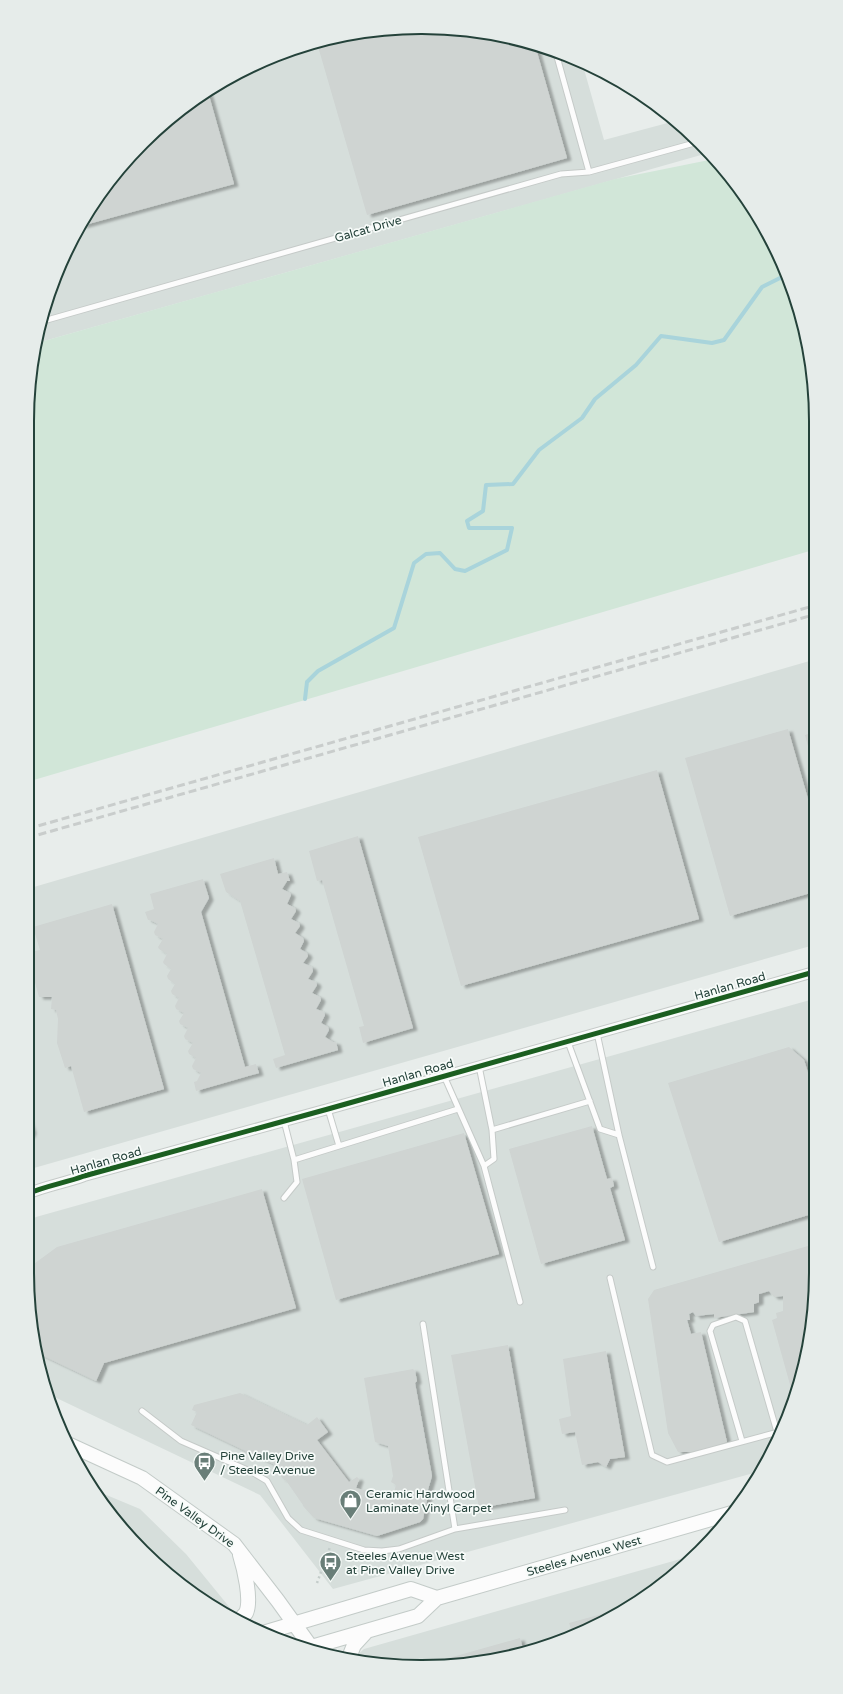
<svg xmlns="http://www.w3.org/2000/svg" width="843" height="1694" viewBox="0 0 843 1694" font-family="'Varela Round',sans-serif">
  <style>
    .built { fill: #d6dedb }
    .green { fill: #d1e6d8 }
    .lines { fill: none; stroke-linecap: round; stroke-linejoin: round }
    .stream { stroke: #a9d4db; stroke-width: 4 }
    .building { fill: #cfd4d2; filter: url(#shadow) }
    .service-casing { stroke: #c5cac8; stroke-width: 7 }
    .minor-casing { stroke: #c5cac8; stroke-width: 12 }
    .secondary-casing { stroke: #c3cbc8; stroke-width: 16 }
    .path { stroke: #c3ccca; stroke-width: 2.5; stroke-dasharray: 2 3; stroke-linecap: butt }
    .service { stroke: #fcfcfc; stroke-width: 5 }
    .minor { stroke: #fcfcfc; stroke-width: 10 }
    .secondary { stroke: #fcfcfc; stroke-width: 14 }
    .rail { stroke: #c9cdcc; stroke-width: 3; stroke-dasharray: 8 4; stroke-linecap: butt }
    .cycleway-casing { stroke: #f7fbf9; stroke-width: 8 }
    .cycleway { stroke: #1b5e20; stroke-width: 5 }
    .labels { text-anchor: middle; stroke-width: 3.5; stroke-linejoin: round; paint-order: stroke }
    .street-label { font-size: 12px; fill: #24423a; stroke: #f7fbf9 }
    .poi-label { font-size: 12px; fill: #24423a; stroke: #f7fbf9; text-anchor: start }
    .rim { fill: none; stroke: #24423a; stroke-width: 2 }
  </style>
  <defs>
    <filter id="shadow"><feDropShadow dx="4.5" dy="2.5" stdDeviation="1" flood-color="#0004"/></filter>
  </defs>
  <rect width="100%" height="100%" fill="#e8edeb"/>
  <!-- built -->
  <path class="built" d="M 447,28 L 523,40 L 582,62 L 604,140 L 675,121 L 681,125 L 708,153 L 37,343 L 40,320 L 68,247 L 108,182 L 161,125 L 224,80 L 294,48 L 370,30 Z
    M 813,660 L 814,945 L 27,1170 L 27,889 Z
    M 810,1000 L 814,1015 L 815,1298 L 803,1374 L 775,1447 L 761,1471 L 333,1589 L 260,1495 L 46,1393 L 35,1349 L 27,1273 L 27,1224 L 36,1217 Z
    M 92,1489 L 140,1509 L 186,1554 L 235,1614 L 230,1615 L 203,1601 L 161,1569 L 109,1513 Z
    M 698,1554 L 641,1600 L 596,1626 L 524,1653 L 473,1664 L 396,1666 L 355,1661 L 354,1658 L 364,1649 Z"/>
  <!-- green -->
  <path class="green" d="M 714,159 L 735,182 L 786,271 L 813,370 L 813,550 L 27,782 L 28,396 L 37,343 L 615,179 Z"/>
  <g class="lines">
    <!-- stream -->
    <path class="stream" d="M 305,699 L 307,682 L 318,671 L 394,628 L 414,563 L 426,554 L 440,553 L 455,569 L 465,571 L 507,550 L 512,528 L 469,528 L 467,521 L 483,511 L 486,485 L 513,484 L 539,450 L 582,418 L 595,399 L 636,365 L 661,336 L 712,343 L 724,340 L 762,287 L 780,278 L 788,279"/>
  </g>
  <!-- building -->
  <path class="building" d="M 447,28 L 523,40 L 535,45 L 567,158 L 367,215 L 317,43 L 370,30 Z
    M 208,92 L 234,184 L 81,226 L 108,182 L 161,125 Z
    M 788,729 L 814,820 L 814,892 L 730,916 L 685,758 Z
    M 814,732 L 814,765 L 813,765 L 805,735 Z
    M 657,770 L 699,919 L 461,986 L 418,837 Z
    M 358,836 L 413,1028 L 363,1043 L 359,1027 L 364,1026 L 322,880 L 317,881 L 309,851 Z
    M 274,858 L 278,874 L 287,872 L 290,881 L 287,881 L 282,889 L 290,893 L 291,895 L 287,904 L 295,908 L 296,911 L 291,919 L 299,923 L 300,926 L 295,933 L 303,938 L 304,941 L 300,949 L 307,953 L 308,956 L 303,963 L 312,967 L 313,971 L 308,979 L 316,982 L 317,985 L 312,993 L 320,997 L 321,1000 L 316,1009 L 324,1012 L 325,1015 L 321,1023 L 328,1027 L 329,1030 L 325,1037 L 333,1042 L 336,1042 L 338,1050 L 276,1068 L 273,1059 L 285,1055 L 240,901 L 226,892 L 220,874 Z
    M 203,879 L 209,898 L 201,912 L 245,1067 L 256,1064 L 259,1073 L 196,1091 L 194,1082 L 197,1081 L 201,1073 L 193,1069 L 192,1066 L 196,1058 L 189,1054 L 188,1051 L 193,1043 L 185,1039 L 184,1036 L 188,1028 L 180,1024 L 179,1021 L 184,1013 L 176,1009 L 175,1006 L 179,998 L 172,994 L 171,991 L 175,984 L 168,979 L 167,976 L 171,969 L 164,964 L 163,962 L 167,954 L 159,949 L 158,947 L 163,939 L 155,935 L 154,932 L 158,924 L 150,920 L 148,920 L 145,912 L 154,909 L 150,894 Z
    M 112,904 L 164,1089 L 84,1112 L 71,1066 L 65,1068 L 57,1043 L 58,1019 L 56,1010 L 51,1009 L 52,997 L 39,997 L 27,953 L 40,950 L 33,927 Z
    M 789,1047 L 804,1060 L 815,1095 L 815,1213 L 719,1242 L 668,1083 Z
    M 27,1114 L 32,1131 L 30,1136 L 27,1137 Z
    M 592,1126 L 607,1179 L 612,1178 L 614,1186 L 610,1188 L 625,1240 L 541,1264 L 509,1149 Z
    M 464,1133 L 499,1254 L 336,1300 L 302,1179 Z
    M 262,1189 L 296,1308 L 104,1363 L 96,1381 L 35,1352 L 27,1269 L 57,1247 Z
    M 815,1244 L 815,1298 L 803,1374 L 794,1399 L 772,1320 L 777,1318 L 776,1313 L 783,1311 L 783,1296 L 774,1297 L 769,1291 L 759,1294 L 759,1302 L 754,1304 L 754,1312 L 714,1318 L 714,1314 L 696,1316 L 693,1312 L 689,1314 L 690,1320 L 687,1320 L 691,1334 L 701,1332 L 727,1442 L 697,1452 L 678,1452 L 668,1433 L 648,1299 L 654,1290 Z
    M 508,1345 L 535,1498 L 479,1508 L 451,1355 Z
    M 606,1351 L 625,1457 L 610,1459 L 606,1467 L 598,1462 L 582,1465 L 575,1432 L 562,1434 L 559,1419 L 571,1416 L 563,1359 Z
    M 413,1369 L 415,1371 L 417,1381 L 415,1383 L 432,1476 L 427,1493 L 428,1495 L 426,1505 L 424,1506 L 425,1509 L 423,1519 L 420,1522 L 377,1536 L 314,1518 L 303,1506 L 303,1505 L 285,1479 L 283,1479 L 277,1471 L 277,1468 L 273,1464 L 191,1425 L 197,1412 L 192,1410 L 194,1405 L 240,1393 L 307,1425 L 317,1417 L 328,1432 L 317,1440 L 349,1482 L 357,1477 L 359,1479 L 356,1488 L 374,1493 L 376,1500 L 393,1496 L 396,1485 L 391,1482 L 393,1476 L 388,1446 L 375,1442 L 364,1378 Z
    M 631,1606 L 596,1626 L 573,1635 L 569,1623 Z
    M 520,1638 L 524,1653 L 473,1664 L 424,1665 Z"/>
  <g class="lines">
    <defs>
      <path id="service" d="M 556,53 L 589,172
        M 40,322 L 561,174 L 589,172 L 698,142
        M 597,1033 L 619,1135 L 653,1267
        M 568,1042 L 600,1129 L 619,1135
        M 479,1066 L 492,1130 L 590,1101
        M 444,1076 L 484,1166 L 520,1302
        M 328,1109 L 339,1146
        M 284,1121 L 294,1160 L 458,1109
        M 484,1166 L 494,1159 L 492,1130
        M 284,1198 L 297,1182 L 294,1160
        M 610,1278 L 652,1455 L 667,1462 L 782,1431
        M 423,1324 L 455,1529 L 565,1510
        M 142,1411 L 181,1441 L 250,1471 L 267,1481 L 288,1518 L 301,1530 L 364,1550 L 382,1551 L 399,1549 L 455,1529
        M 742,1441 L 710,1331 L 713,1325 L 736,1317 L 745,1321 L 777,1432"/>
      <path id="minor" d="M 27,1194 C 45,1186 65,1183 84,1176 L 328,1109 L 814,972"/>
      <path id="secondary" d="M 68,1444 L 142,1478 L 234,1544 L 278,1601 L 311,1647
        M 240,1620 C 241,1618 244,1615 246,1613 C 252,1600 244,1568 240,1555
        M 263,1633 L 411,1589 L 437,1598
        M 308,1648 L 418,1616 L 437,1598 L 732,1513
        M 348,1660 L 354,1645 L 366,1632"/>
    </defs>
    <!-- service casing -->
    <use href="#service" class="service-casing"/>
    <!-- minor casing -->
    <use href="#minor" class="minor-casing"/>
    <!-- secondary casing -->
    <use href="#secondary" class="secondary-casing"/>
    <!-- path -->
    <path class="path" d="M 317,1583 L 330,1547"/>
    <!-- service -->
    <use href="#service" class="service"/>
    <!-- minor -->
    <use href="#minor" class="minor"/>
    <!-- secondary -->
    <use href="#secondary" class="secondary"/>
    <!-- rail -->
    <path class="rail" d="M 27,829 L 813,606
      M 27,838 L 813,615"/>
    <defs>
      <path id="cycleway" d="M 27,1194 C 45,1186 65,1183 84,1176 L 328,1109 L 814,972"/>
    </defs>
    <!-- cycleway casing -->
    <use href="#cycleway" class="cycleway-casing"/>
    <!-- cycleway -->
    <use href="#cycleway" class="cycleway"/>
  </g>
  <!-- icons -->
  <defs>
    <symbol id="bus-pin" viewBox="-11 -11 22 30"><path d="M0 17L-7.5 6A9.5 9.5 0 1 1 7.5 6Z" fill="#697e78" stroke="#f7fbf9"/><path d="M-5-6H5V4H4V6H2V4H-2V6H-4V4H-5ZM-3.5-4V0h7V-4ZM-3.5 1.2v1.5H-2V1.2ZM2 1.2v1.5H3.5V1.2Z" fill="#fff"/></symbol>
    <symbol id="shop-pin" viewBox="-11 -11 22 30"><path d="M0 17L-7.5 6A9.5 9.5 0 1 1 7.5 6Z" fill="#697e78" stroke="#f7fbf9"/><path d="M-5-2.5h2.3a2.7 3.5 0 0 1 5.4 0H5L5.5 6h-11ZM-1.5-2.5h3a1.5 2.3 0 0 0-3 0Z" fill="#fff"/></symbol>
  </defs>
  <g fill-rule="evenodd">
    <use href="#bus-pin" x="192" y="1450" width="25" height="34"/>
    <use href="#shop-pin" x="338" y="1488" width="25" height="34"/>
    <use href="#bus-pin" x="318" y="1550" width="25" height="34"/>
  </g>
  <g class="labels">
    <!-- street labels -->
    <g class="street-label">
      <text transform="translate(368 229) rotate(-16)" y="4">Galcat Drive</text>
      <text transform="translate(730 986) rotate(-16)" y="4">Hanlan Road</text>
      <text transform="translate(418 1073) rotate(-16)" y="4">Hanlan Road</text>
      <text transform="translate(106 1161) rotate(-16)" y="4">Hanlan Road</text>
      <text transform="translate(195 1517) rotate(36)" y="4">Pine Valley Drive</text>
      <text transform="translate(584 1556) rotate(-16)" y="4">Steeles Avenue West</text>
    </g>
    <!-- poi labels -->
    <g class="poi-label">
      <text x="220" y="1460">Pine Valley Drive<tspan x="220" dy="14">/ Steeles Avenue</tspan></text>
      <text x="366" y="1498">Ceramic Hardwood<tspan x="366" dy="14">Laminate Vinyl Carpet</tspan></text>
      <text x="346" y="1560">Steeles Avenue West<tspan x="346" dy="14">at Pine Valley Drive</tspan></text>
    </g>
  </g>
  <!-- crop -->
  <path d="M0 0H843V1694H0ZM421 34H422A387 387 0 0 1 809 421V1273A387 387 0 0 1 422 1660H421A387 387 0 0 1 34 1273V421A387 387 0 0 1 421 34Z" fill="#e6ecea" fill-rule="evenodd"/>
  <path class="rim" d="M421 34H422A387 387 0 0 1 809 421V1273A387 387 0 0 1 422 1660H421A387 387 0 0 1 34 1273V421A387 387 0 0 1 421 34Z"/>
</svg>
